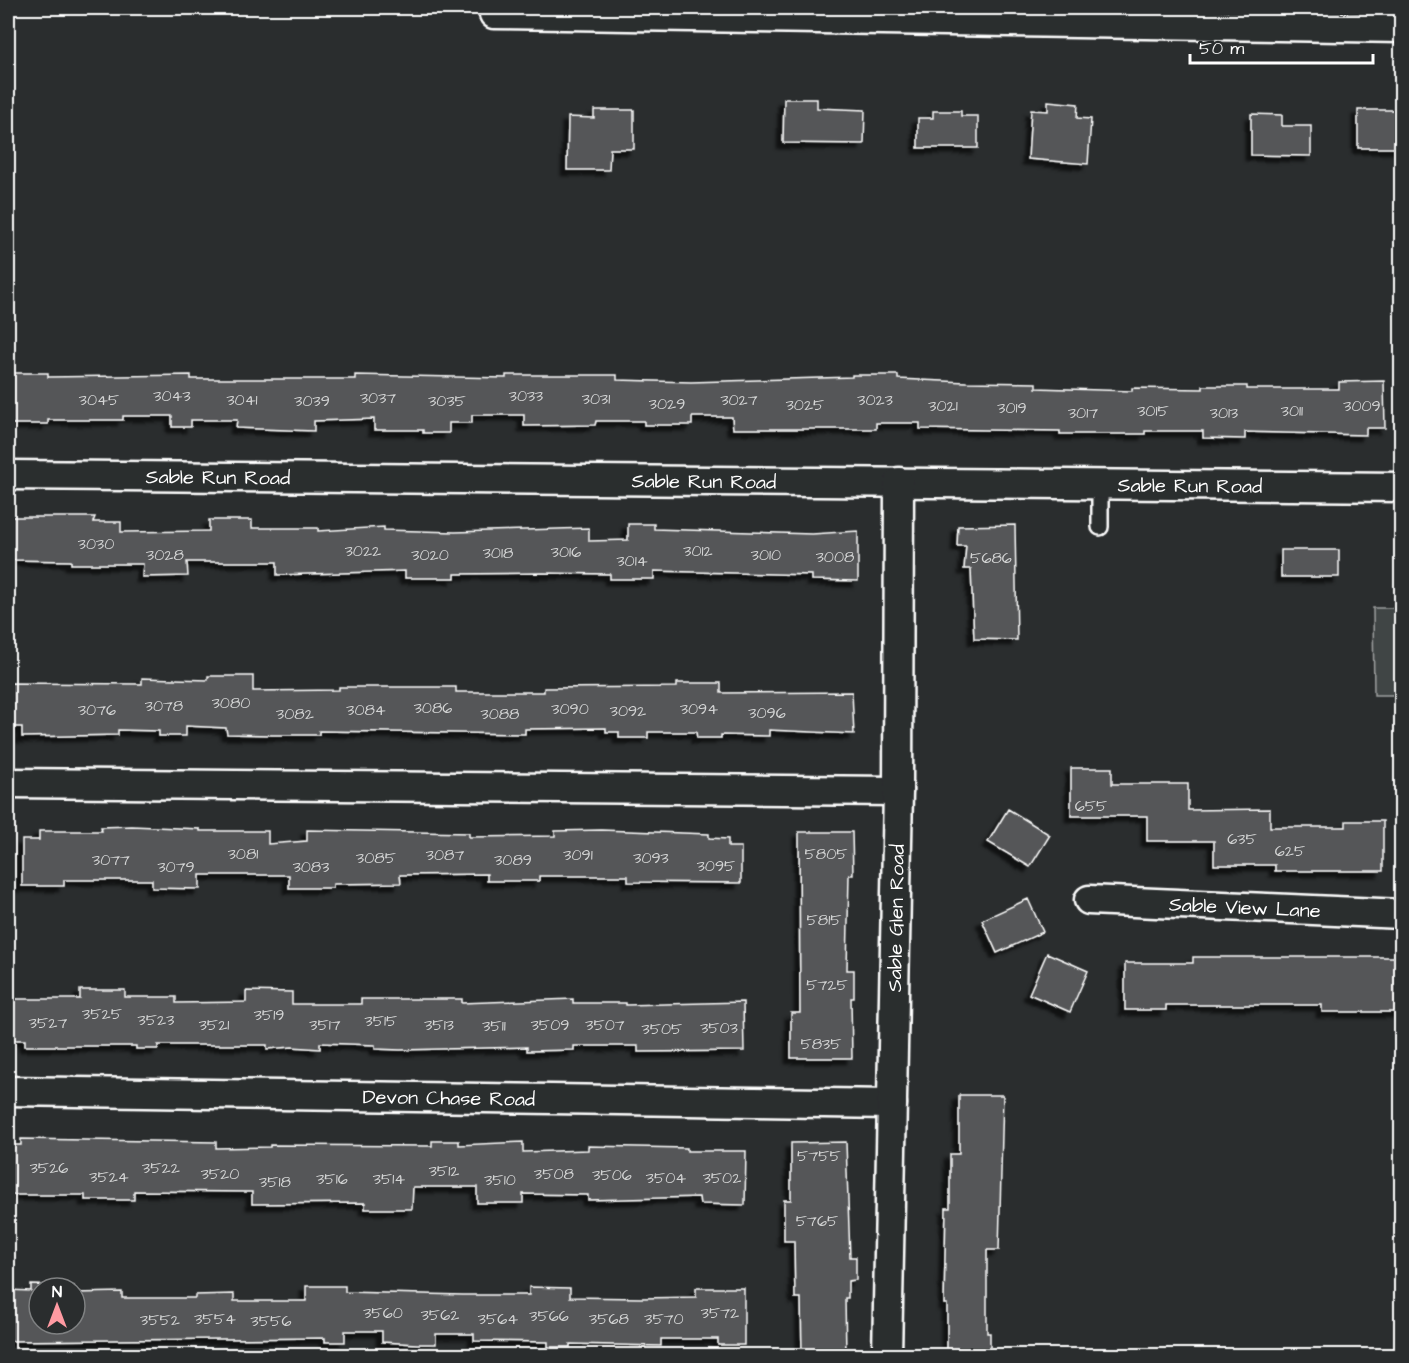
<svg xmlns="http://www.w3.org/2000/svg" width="1409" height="1363" viewBox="0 0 1409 1363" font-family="'Architects Daughter',sans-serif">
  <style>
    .green { fill: #414445; stroke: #a0a2a2; stroke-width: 1.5 }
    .building { fill: #555758; stroke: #fff; stroke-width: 1.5; filter: url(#shadow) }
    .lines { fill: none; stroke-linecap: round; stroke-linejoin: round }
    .service-casing { stroke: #fff; stroke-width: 20 }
    .minor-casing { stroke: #fff; stroke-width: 33 }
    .service { stroke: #2a2d2e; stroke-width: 15 }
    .minor { stroke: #2a2d2e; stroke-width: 28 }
    .labels { text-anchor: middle; stroke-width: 4.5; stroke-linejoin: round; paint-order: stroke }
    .number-label { font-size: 16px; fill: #d4d5d5 }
    .street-label { font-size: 20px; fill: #fff; stroke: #2a2d2e }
  </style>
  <defs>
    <filter id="shadow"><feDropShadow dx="-5.5" dy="5.5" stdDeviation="1.5" flood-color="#0009"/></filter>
  </defs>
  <rect width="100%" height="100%" fill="#2a2d2e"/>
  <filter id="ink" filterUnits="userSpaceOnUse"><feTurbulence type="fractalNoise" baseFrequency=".0167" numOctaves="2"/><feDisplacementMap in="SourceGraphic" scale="12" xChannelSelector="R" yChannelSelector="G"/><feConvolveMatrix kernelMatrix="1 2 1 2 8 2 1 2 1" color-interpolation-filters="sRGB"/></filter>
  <g filter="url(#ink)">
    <!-- green -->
    <path class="green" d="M 1373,608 L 1401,608 L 1401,695 L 1374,695 Z"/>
    <!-- building -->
    <path class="building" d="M 784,99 L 817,99 L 817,108 L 865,110 L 864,144 L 783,143 Z
      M 1048,101 L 1078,104 L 1077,118 L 1091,119 L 1088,164 L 1028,159 L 1031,110 L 1048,111 Z
      M 594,110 L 634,110 L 634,149 L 610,149 L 609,170 L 567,170 L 568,117 L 594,118 Z
      M 1358,110 L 1401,110 L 1401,148 L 1358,148 Z
      M 933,111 L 961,111 L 961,116 L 978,116 L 978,148 L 918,148 L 918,118 L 933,118 Z
      M 1251,114 L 1282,115 L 1282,126 L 1311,126 L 1311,156 L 1251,155 Z
      M 8,373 L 48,373 L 48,377 L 191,375 L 191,379 L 355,379 L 355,375 L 506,378 L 506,375 L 617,375 L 617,380 L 691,382 L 852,377 L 852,375 L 898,375 L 898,379 L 966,382 L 1036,383 L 1036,388 L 1132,391 L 1132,388 L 1203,389 L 1203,386 L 1247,386 L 1247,389 L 1339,389 L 1339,382 L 1384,381 L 1385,428 L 1366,428 L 1366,435 L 1245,432 L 1245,439 L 1203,438 L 1203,431 L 1145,431 L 1145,434 L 1060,434 L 1060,431 L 920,429 L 920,423 L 876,423 L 876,429 L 733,429 L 732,417 L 692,417 L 692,425 L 644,425 L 644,421 L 596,421 L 595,425 L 524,426 L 524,415 L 472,415 L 472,423 L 449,423 L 449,433 L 423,433 L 423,430 L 374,430 L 374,419 L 314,421 L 314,431 L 236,428 L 237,420 L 191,420 L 191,427 L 172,427 L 172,416 L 123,416 L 123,420 L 48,420 L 48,424 L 8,424 Z
      M 9,517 L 95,517 L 93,522 L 121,522 L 121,532 L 209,531 L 209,520 L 252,520 L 252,528 L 318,528 L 318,531 L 384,527 L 384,530 L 455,532 L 589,528 L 589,541 L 628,540 L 628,524 L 654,524 L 654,529 L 812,534 L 858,531 L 858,581 L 812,580 L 812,575 L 654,571 L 654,579 L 610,579 L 610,574 L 543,573 L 455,574 L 455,578 L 405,578 L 405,571 L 277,575 L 277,562 L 187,562 L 188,576 L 142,577 L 143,564 L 71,564 L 71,561 L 9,560 Z
      M 1015,525 L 1017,640 L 974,639 L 971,569 L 964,569 L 966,546 L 957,546 L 958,526 Z
      M 1281,550 L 1339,550 L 1339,577 L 1281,577 Z
      M 208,676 L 253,676 L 253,691 L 339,690 L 339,687 L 456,687 L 456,692 L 544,692 L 544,688 L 677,687 L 677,683 L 721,683 L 721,693 L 852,692 L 854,734 L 769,730 L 769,736 L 721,735 L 721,738 L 697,738 L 696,732 L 648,732 L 648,738 L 619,738 L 619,732 L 606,732 L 606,728 L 525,729 L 525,734 L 319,731 L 319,735 L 272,735 L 227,734 L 226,728 L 186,726 L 186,736 L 159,736 L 159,731 L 118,730 L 118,735 L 22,737 L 22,727 L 9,727 L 9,683 L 142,684 L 142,678 L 208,680 Z
      M 1071,768 L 1112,768 L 1112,784 L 1188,784 L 1188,810 L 1270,809 L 1270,827 L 1346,827 L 1346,821 L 1383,821 L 1383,871 L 1275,871 L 1275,865 L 1214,865 L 1214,841 L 1147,841 L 1147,816 L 1071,816 Z
      M 1008,809 L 1050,835 L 1030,867 L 988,842 Z
      M 132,826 L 200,829 L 200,831 L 268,831 L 268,844 L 307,841 L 307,830 L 469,833 L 469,837 L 555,836 L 555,831 L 601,830 L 709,834 L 709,838 L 728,839 L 728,847 L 741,847 L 741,883 L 628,882 L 628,876 L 539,876 L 539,881 L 487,881 L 487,874 L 400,875 L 401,883 L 333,884 L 333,888 L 289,888 L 289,875 L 200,875 L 200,889 L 152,888 L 152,880 L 64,880 L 64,886 L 22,886 L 22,840 L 39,840 L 39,831 L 102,831 L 101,827 Z
      M 799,832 L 852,832 L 853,875 L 849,875 L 847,970 L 854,970 L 854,998 L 851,998 L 852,1058 L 791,1058 L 791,1013 L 800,1013 Z
      M 1028,899 L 1043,932 L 997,953 L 982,920 Z
      M 1047,953 L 1088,971 L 1070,1012 L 1029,994 Z
      M 1193,957 L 1401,957 L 1401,1012 L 1322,1012 L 1322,1005 L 1166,1005 L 1166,1010 L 1125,1010 L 1125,963 L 1193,963 Z
      M 80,990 L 125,990 L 125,997 L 176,997 L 176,1003 L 246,1002 L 246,991 L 292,992 L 292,1004 L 361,1004 L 361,999 L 462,999 L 462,1003 L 573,999 L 573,1003 L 626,1003 L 626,1005 L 743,1002 L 744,1051 L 638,1052 L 638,1046 L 574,1046 L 574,1050 L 527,1051 L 527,1047 L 400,1050 L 375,1049 L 375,1045 L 320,1043 L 320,1049 L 292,1047 L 267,1049 L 267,1045 L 158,1045 L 158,1049 L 136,1049 L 136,1046 L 25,1046 L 25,1040 L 8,1040 L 8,999 L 80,999 Z
      M 959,1095 L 1003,1095 L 999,1250 L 987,1250 L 987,1333 L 990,1333 L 990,1356 L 947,1356 L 947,1304 L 944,1304 L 946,1208 L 950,1208 L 950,1154 L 959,1154 Z
      M 21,1139 L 216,1142 L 216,1148 L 270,1147 L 270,1145 L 432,1146 L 432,1141 L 459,1141 L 459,1145 L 523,1142 L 523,1152 L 588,1150 L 588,1146 L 687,1148 L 687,1151 L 746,1151 L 745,1205 L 700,1204 L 699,1197 L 588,1200 L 588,1195 L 523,1194 L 523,1203 L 477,1203 L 477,1187 L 413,1187 L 412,1209 L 365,1209 L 365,1203 L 252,1204 L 252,1192 L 134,1191 L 134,1200 L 85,1200 L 85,1195 L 8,1195 L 8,1145 L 21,1145 Z
      M 846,1142 L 850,1257 L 856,1257 L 856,1280 L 848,1281 L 848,1298 L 845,1298 L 846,1354 L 802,1354 L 801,1298 L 795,1298 L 794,1241 L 784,1241 L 784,1200 L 791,1200 L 791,1143 Z
      M 31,1285 L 74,1286 L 74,1288 L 39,1288 L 39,1324 L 75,1324 L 75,1293 L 122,1292 L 122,1298 L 195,1298 L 195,1295 L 234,1294 L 234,1301 L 306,1301 L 306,1286 L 345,1286 L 345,1292 L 463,1295 L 529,1295 L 529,1287 L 570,1288 L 570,1297 L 641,1298 L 696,1297 L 696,1288 L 744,1288 L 744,1345 L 718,1345 L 718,1339 L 661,1339 L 661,1346 L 570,1344 L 570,1347 L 548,1347 L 548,1342 L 474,1341 L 474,1334 L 436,1334 L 436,1344 L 417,1344 L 382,1342 L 382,1331 L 345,1331 L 345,1342 L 325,1342 L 325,1338 L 8,1341 L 8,1290 L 31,1291 Z"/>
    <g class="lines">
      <defs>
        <path id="service" d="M 1100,527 L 1100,483"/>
        <g id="minor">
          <path d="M 494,14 L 1402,28"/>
          <path id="s1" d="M 8,475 L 1402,487"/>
          <path d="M 8,783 L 898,791"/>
          <path id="s2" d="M 1089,900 L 1402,914"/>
          <path id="s3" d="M 8,1091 L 892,1104"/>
          <path id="s4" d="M 887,1356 L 898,791 L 899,482"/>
        </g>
      </defs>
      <!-- service casing -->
      <use href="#service" class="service-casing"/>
      <!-- minor casing -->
      <use href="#minor" class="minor-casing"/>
      <!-- service -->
      <use href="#service" class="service"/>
      <!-- minor -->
      <use href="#minor" class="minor"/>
    </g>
  </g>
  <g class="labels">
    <!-- number labels -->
    <g class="number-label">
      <text x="172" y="401">3043</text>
      <text x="526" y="401">3033</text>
      <text x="378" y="403">3037</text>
      <text x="596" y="404">3031</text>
      <text x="99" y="405">3045</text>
      <text x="242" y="405">3041</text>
      <text x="739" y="405">3027</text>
      <text x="875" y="405">3023</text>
      <text x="312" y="406">3039</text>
      <text x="447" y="406">3035</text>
      <text x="667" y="409">3029</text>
      <text x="805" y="410">3025</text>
      <text x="943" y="411">3021</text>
      <text x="1362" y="411">3009</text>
      <text x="1012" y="413">3019</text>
      <text x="1153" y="416">3015</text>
      <text x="1292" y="416">3011</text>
      <text x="1083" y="418">3017</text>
      <text x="1224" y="418">3013</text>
      <text x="96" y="549">3030</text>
      <text x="363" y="556">3022</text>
      <text x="698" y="556">3012</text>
      <text x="566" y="557">3016</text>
      <text x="498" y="558">3018</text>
      <text x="165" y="560">3028</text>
      <text x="430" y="560">3020</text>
      <text x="766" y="560">3010</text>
      <text x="835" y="562">3008</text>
      <text x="991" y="563">5686</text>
      <text x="632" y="566">3014</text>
      <text x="231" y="708">3080</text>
      <text x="164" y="711">3078</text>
      <text x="433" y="713">3086</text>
      <text x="570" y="714">3090</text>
      <text x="699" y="714">3094</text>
      <text x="97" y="715">3076</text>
      <text x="366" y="715">3084</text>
      <text x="628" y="716">3092</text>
      <text x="767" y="718">3096</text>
      <text x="295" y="719">3082</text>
      <text x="500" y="719">3088</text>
      <text x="1091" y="811">655</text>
      <text x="1242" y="844">635</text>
      <text x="1290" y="856">625</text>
      <text x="243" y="859">3081</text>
      <text x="826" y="859">5805</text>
      <text x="445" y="860">3087</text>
      <text x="578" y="860">3091</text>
      <text x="376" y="863">3085</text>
      <text x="651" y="863">3093</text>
      <text x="111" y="865">3077</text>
      <text x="513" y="865">3089</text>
      <text x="716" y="871">3095</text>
      <text x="176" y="872">3079</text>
      <text x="311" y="872">3083</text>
      <text x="824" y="925">5815</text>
      <text x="827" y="990">5725</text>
      <text x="102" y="1019">3525</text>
      <text x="269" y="1020">3519</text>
      <text x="156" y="1025">3523</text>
      <text x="381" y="1026">3515</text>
      <text x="48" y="1028">3527</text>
      <text x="214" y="1030">3521</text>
      <text x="325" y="1030">3517</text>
      <text x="439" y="1030">3513</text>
      <text x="550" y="1030">3509</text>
      <text x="605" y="1030">3507</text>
      <text x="494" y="1031">3511</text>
      <text x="719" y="1033">3503</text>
      <text x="662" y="1034">3505</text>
      <text x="821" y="1049">5835</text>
      <text x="819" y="1161">5755</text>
      <text x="49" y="1173">3526</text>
      <text x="161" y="1173">3522</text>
      <text x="444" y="1176">3512</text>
      <text x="220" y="1179">3520</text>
      <text x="554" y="1179">3508</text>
      <text x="612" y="1180">3506</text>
      <text x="109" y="1182">3524</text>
      <text x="666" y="1183">3504</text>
      <text x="722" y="1183">3502</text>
      <text x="332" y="1184">3516</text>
      <text x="389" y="1184">3514</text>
      <text x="500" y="1185">3510</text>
      <text x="275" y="1187">3518</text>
      <text x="817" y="1226">5765</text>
      <text x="383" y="1318">3560</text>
      <text x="720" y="1318">3572</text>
      <text x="440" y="1320">3562</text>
      <text x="549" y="1321">3566</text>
      <text x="215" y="1324">3554</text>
      <text x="498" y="1324">3564</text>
      <text x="609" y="1324">3568</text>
      <text x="664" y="1324">3570</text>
      <text x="160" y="1325">3552</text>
      <text x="271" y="1326">3556</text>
    </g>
    <!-- street labels -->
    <g class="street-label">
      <text dy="7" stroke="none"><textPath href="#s1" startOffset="210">Sable Run Road</textPath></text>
      <text dy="7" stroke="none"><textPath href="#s1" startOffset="696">Sable Run Road</textPath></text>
      <text dy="7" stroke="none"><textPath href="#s1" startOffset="1182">Sable Run Road</textPath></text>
      <text dy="7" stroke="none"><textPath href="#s2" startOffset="156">Sable View Lane</textPath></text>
      <text dy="7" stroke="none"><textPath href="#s4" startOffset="438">Sable Glen Road</textPath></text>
      <text dy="7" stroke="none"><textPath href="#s3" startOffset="441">Devon Chase Road</textPath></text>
    </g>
  </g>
  <!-- margin -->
  <rect width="1409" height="1363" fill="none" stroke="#2a2d2e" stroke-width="30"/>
  <rect x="15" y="15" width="1379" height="1333" fill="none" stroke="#fff" stroke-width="2" filter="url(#ink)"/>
  <!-- north arrow -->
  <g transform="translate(57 1306)"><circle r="28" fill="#2a2d2e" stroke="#7f8182" stroke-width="1.5"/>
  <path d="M0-4.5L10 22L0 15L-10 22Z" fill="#ff9aa2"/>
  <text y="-9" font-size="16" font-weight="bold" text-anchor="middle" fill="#ffffff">N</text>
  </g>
  <!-- scale -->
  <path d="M1190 54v9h183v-9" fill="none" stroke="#ffffff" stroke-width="3"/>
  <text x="1199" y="54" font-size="18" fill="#ffffff" stroke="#2a2d2e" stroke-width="4.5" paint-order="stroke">50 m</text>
</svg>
